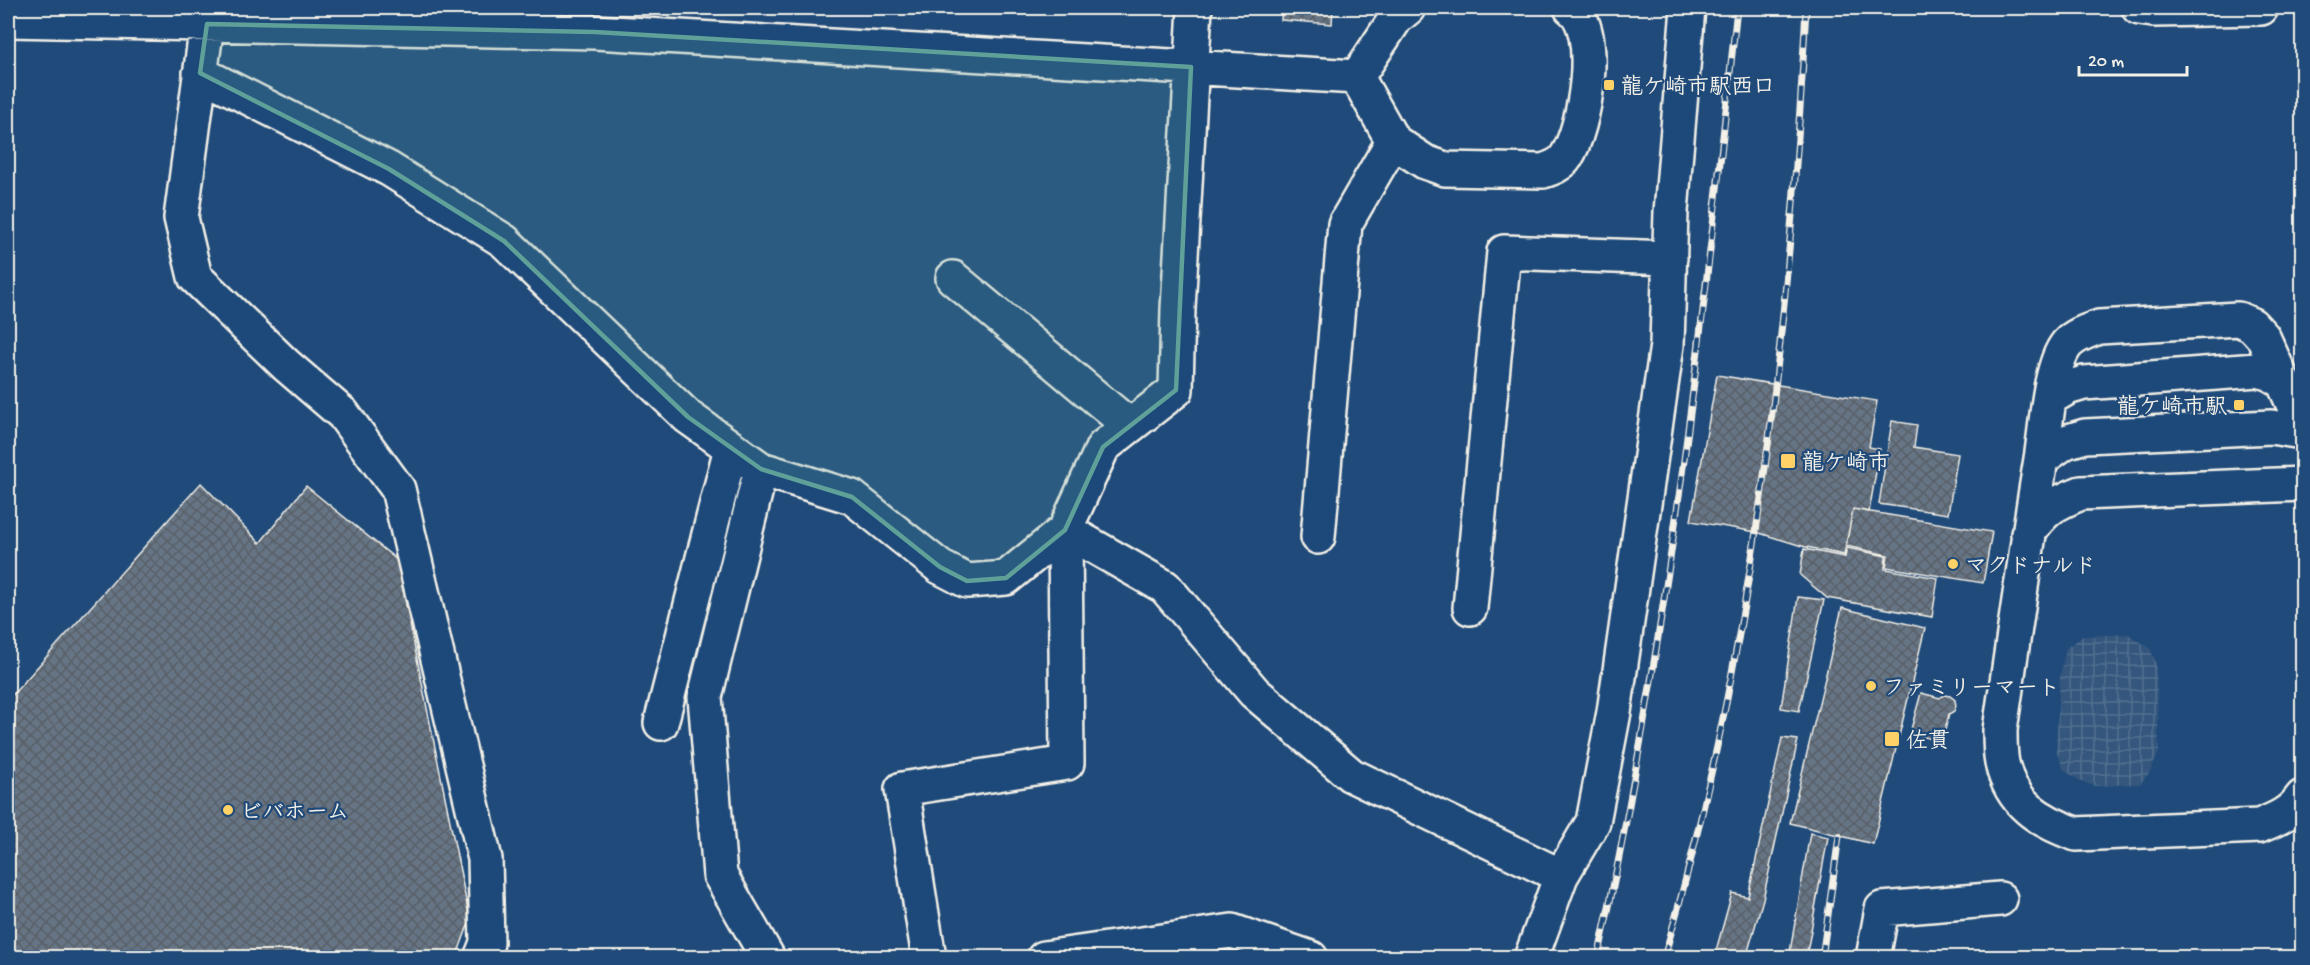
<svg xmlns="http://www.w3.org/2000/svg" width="2310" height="965" viewBox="0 0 2310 965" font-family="'Gochi Hand','Klee One',sans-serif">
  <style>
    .industrial { fill: url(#industrial-grid) }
    .building { fill: url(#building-cross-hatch); stroke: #f4f1e8; stroke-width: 1.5 }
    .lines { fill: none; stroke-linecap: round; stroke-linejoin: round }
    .minor-casing { stroke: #f4f1e8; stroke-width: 38 }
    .minor { stroke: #1f4a7a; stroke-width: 33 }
    .rail-casing { stroke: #f4f1e8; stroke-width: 7 }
    .rail { stroke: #1f4a7a; stroke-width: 4.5; stroke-dasharray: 14; stroke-linecap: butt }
    .marked { fill: #5fa199; fill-opacity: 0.2; stroke: #5fa199; stroke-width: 4.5; stroke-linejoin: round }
    .poi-dot { fill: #ffd166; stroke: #1f4a7a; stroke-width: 2 }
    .labels { text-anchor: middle; stroke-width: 4.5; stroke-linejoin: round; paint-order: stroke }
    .poi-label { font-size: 22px; font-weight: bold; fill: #f4f1e8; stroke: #1f4a7a; text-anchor: start }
  </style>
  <defs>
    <pattern id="industrial-grid" width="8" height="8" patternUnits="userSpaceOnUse" patternTransform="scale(1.5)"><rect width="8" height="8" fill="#34577d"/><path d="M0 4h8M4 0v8" fill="none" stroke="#52708f"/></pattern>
    <pattern id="building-cross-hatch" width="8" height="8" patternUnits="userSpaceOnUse" patternTransform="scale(1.5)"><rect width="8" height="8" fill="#667585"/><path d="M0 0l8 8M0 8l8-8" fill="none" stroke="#585e66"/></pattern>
  </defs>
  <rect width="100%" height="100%" fill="#1f4a7a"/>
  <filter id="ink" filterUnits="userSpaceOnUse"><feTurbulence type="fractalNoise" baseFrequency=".0167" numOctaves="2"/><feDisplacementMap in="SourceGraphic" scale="12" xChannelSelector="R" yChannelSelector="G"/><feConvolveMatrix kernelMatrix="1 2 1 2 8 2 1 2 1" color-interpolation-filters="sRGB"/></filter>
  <g filter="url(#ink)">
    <!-- industrial -->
    <path class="industrial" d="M 2128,634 L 2150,648 L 2156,664 L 2159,752 L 2150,772 L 2140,784 L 2095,786 L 2082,782 L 2064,770 L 2056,751 L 2060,676 L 2066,648 L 2083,636 Z"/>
    <!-- building -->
    <path class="building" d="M 1282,8 L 1333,8 L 1332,24 L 1281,20 Z
      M 1717,375 L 1877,401 L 1869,447 L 1880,449 L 1869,512 L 1853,509 L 1844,555 L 1802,546 L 1756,532 L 1691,521 Z
      M 1892,421 L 1917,425 L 1914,447 L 1958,454 L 1948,514 L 1879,504 Z
      M 201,483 L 260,543 L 306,486 L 397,560 L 470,920 L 456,958 L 8,958 L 8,700 Z
      M 1853,509 L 1992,532 L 1983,583 L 1886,567 L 1888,555 L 1846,546 Z
      M 1847,548 L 1886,556 L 1885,569 L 1938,578 L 1932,617 L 1827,598 L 1800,575 L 1804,549 L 1845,557 Z
      M 1798,597 L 1824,600 L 1799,711 L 1781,708 Z
      M 1842,608 L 1925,628 L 1873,844 L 1790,823 Z
      M 1921,693 L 1940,698 L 1944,695 L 1950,696 L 1955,700 L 1956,706 L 1954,711 L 1949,714 L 1942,742 L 1910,733 Z
      M 1782,738 L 1798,740 L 1763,899 L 1746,958 L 1714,958 L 1732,893 L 1748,897 Z
      M 1810,833 L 1828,837 L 1806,958 L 1789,958 Z"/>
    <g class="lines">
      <defs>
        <path id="minor" d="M 204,8 L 207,24 L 181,218 L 195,277 L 286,365 L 343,414 L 398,489 L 485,859 L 487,943 L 481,958
          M 1408,8 L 1396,18 L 1357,77 L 1393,141 L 1425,162 L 1445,169 L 1543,171 C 1552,168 1561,165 1566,157 C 1585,129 1602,29 1571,8
          M 2139,8 L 2153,10 L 2261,8
          M 8,20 L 595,32 L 1357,77
          M 200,73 L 389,169 L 504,241 L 688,417 L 761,469 L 852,497 L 940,567 L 967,581 L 1006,578 L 1065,530
          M 953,278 L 1130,426
          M 2050,398 L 2067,388 L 2084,383 L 2257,370 L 2269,373 L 2282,381
          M 2302,420 L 2294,406 L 2263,337 L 2252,325 L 2238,319 L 2099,327 C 2088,331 2075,335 2067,344 C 2049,366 2046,430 2041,459 C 2026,550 2013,640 2000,730 C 2000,741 2000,753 2002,763 C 2011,804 2040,821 2076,834 L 2259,826 C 2277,819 2291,813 2302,797
          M 2041,459 L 2065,442 L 2085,436 L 2271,427 L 2302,432
          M 761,469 L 705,697 L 720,875 L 768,958
          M 1065,530 L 1165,587 L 1254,692 L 1351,775 L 1561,876
          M 2028,534 C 2043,510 2055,503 2081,493 L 2302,484
          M 1318,537 L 1345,224 L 1393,141
          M 1470,608 L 1504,252 L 1670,258
          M 661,723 L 731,448
          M 929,958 L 902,789 L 1067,763 L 1065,530 L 1103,447 L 1176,390 L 1178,309 L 1195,8
          M 1044,958 L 1232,931 L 1311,958
          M 1531,958 L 1561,876 L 1593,822 L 1614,712 L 1667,345 L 1671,212 L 1688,8
          M 1873,958 L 1882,909 L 2000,899"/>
      </defs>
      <!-- minor casing -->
      <use href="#minor" class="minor-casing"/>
      <!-- minor -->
      <use href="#minor" class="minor"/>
      <defs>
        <path id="rail" d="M 1598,958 C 1667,645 1703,325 1737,8
          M 1664,958 C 1754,649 1789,328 1806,8
          M 1822,958 L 1839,836"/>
      </defs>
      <!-- rail casing -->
      <use href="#rail" class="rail-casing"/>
      <!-- rail -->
      <use href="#rail" class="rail"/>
    </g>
  </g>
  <!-- marked area -->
  <path class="marked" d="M 207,24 L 595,32 L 1191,67 L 1176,390 L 1103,447 L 1065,530 L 1006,578 L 967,581 L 940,567 L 852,497 L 761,469 L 688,417 L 504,241 L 389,169 L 200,73 Z"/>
  <!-- markers -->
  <g class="poi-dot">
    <rect x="1603" y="79" width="12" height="12" rx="3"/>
    <rect x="2233" y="399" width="12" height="12" rx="3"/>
    <rect x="1780" y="453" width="16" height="16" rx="3"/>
    <circle cx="1953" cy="564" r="6"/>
    <circle cx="1871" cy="686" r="6"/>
    <rect x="1884" y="731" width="16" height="16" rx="3"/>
    <circle cx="228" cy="810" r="6"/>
  </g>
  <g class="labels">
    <!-- poi labels -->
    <g class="poi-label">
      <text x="1621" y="93">龍ケ崎市駅西口</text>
      <text x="2227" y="413" text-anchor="end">龍ケ崎市駅</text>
      <text x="1802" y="469">龍ケ崎市</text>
      <text x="1965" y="572">マクドナルド</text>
      <text x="1883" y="694">ファミリーマート</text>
      <text x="1906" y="747">佐貫</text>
      <text x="240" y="818">ビバホーム</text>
    </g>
  </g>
  <!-- margin -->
  <rect width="2310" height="965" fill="none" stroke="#1f4a7a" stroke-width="30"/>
  <rect x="15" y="15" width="2280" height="935" fill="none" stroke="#f4f1e8" stroke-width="2" filter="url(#ink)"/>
  <!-- scale -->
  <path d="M2079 66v9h108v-9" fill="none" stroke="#f4f1e8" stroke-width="3"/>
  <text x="2088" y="66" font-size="18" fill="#f4f1e8" stroke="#1f4a7a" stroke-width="4.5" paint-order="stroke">20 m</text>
</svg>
